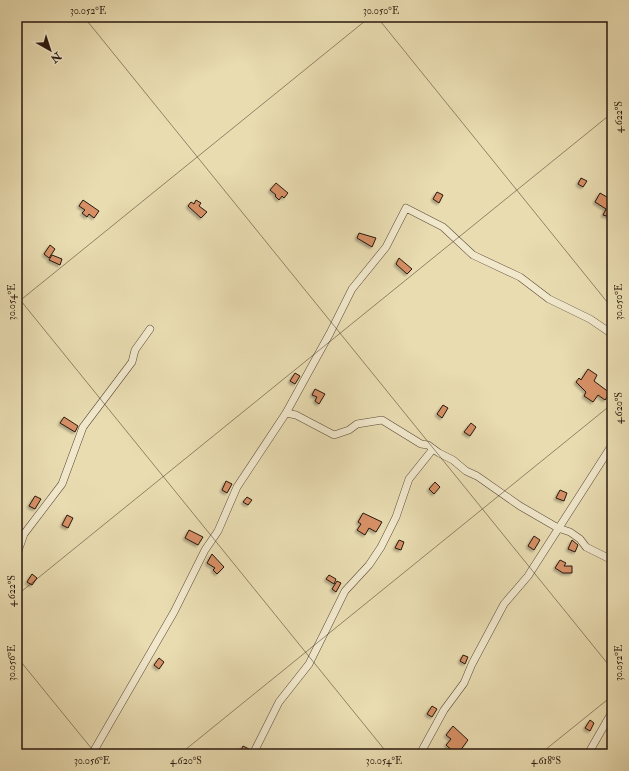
<svg xmlns="http://www.w3.org/2000/svg" width="629" height="771" viewBox="0 0 629 771" font-family="'IM FELL Double Pica',serif">
  <style>
    .building { fill: #d79066; stroke: #27170e; filter: url(#shadow) }
    .lines { fill: none; stroke-linecap: round; stroke-linejoin: round }
    .minor-casing { stroke: #584837; stroke-width: 8 }
    .minor { stroke: #f1e8cc; stroke-width: 7 }
    .ticks { fill: none; stroke: #27170e; stroke-width: 1; stroke-opacity: 0.45 }
    .neatline { fill: none; stroke: #27170e; stroke-width: 1.5 }
    .ticks-label { font-size: 10px; text-anchor: middle; fill: #27170e }
  </style>
  <defs>
    <filter id="shadow"><feDropShadow dx="-2" dy="2" stdDeviation="1" flood-color="#0004"/></filter>
  </defs>
  <rect width="100%" height="100%" fill="#e9dcb1"/>
  <filter id="stains"><feTurbulence type="fractalNoise" baseFrequency=".005" numOctaves="4"/><feColorMatrix values="0 0 0 0 .2 0 0 0 0 .09 0 0 0 0 .02 0 0 0 .5 -.17"/></filter>
  <radialGradient id="worn" r=".72"><stop offset=".6" stop-color="#630" stop-opacity="0"/><stop offset="1" stop-color="#630" stop-opacity=".3"/></radialGradient>
  <!-- building -->
  <path class="building" d="M 581,178 L 587,181 L 583,187 L 578,184 Z
    M 276,183 L 288,193 L 284,198 L 282,196 L 279,200 L 275,196 L 276,195 L 270,190 Z
    M 437,192 L 443,195 L 439,203 L 433,199 Z
    M 600,193 L 612,200 L 612,211 L 610,217 L 603,215 L 606,209 L 595,202 Z
    M 83,200 L 99,211 L 94,218 L 89,214 L 87,217 L 82,213 L 85,210 L 79,206 Z
    M 196,200 L 201,203 L 199,206 L 207,212 L 201,218 L 188,206 L 191,202 L 194,204 Z
    M 359,233 L 376,238 L 372,247 L 357,238 Z
    M 50,245 L 55,249 L 49,258 L 44,254 Z
    M 52,255 L 62,259 L 60,265 L 49,260 Z
    M 399,258 L 412,269 L 407,274 L 396,264 Z
    M 588,369 L 597,375 L 594,381 L 610,393 L 605,400 L 598,395 L 593,402 L 584,396 L 586,392 L 576,382 L 579,378 L 581,380 Z
    M 295,373 L 300,376 L 295,384 L 290,381 Z
    M 315,389 L 325,394 L 319,404 L 315,401 L 317,397 L 312,395 Z
    M 443,405 L 448,408 L 442,418 L 437,414 Z
    M 64,417 L 78,426 L 75,432 L 60,423 Z
    M 471,423 L 476,427 L 470,436 L 464,432 Z
    M 226,481 L 232,484 L 227,493 L 222,490 Z
    M 435,482 L 440,487 L 434,494 L 429,489 Z
    M 560,490 L 567,493 L 564,501 L 556,498 Z
    M 35,496 L 41,499 L 35,509 L 29,506 Z
    M 247,497 L 252,500 L 248,505 L 243,502 Z
    M 363,513 L 382,522 L 376,532 L 369,528 L 365,535 L 357,530 L 361,524 L 358,522 Z
    M 67,515 L 73,518 L 68,528 L 62,525 Z
    M 189,530 L 203,537 L 198,545 L 185,538 Z
    M 534,536 L 540,540 L 534,550 L 528,546 Z
    M 399,540 L 404,542 L 401,550 L 395,548 Z
    M 572,540 L 578,545 L 575,552 L 568,549 Z
    M 212,554 L 224,567 L 217,574 L 213,570 L 215,568 L 207,563 Z
    M 560,560 L 566,563 L 564,566 L 572,566 L 572,573 L 563,573 L 555,568 Z
    M 32,574 L 37,578 L 32,585 L 27,582 Z
    M 329,575 L 336,579 L 334,584 L 326,579 Z
    M 337,581 L 341,583 L 336,592 L 332,589 Z
    M 463,655 L 468,657 L 465,664 L 460,661 Z
    M 159,658 L 164,662 L 159,669 L 154,665 Z
    M 432,706 L 437,709 L 432,717 L 427,714 Z
    M 590,720 L 594,723 L 590,731 L 585,728 Z
    M 453,726 L 468,740 L 460,751 L 464,754 L 456,754 L 446,745 L 451,739 L 446,735 Z
    M 243,746 L 249,749 L 247,754 L 239,754 Z"/>
  <g class="lines">
    <defs>
      <path id="minor" d="M 286,413 L 296,415 L 334,435 L 349,430 L 357,424 L 382,420 L 421,444 L 428,445 L 439,453 L 453,460 L 466,471 L 477,476 L 520,506 L 558,528 L 570,532 L 580,539 L 586,547 L 612,560
        M 17,554 L 24,534 L 62,484 L 83,427 L 132,362 L 135,350 L 150,329
        M 92,754 L 174,612 L 205,550 L 218,531 L 237,487 L 286,413 L 330,333 L 352,289 L 386,247 L 406,208 L 443,227 L 473,255 L 520,277 L 549,299 L 590,319 L 612,334
        M 253,754 L 279,702 L 309,664 L 345,591 L 369,565 L 381,547 L 396,517 L 409,479 L 433,449
        M 420,754 L 444,710 L 464,683 L 472,664 L 504,604 L 528,576 L 612,445
        M 588,754 L 612,712"/>
    </defs>
    <!-- minor casing -->
    <use href="#minor" class="minor-casing"/>
    <!-- minor -->
    <use href="#minor" class="minor"/>
  </g>
  <!-- ticks -->
  <path class="ticks" d="M 84,17 L 612,669M 377,17 L 612,308M 17,296 L 388,754M 17,303 L 370,17M 17,595 L 612,113M 17,657 L 96,754M 180,754 L 612,404M 540,754 L 612,696"/>
  <!-- margin -->
  <rect width="629" height="771" fill="none" stroke="#e9dcb1" stroke-width="44"/>
  <!-- north arrow -->
  <g transform="translate(50 50) rotate(141)" stroke="#f1e8cc" stroke-width="3" paint-order="stroke">
  <path d="M0-3L7 15L0 10L-7 15Z" fill="#27170e"/>
  <text y="-6" font-size="11" font-weight="bold" text-anchor="middle" fill="#27170e">N</text>
  </g>
  <rect x="22" y="22" width="585" height="727" class="neatline"/>
  <g class="ticks-label">
    <text x="88" y="14">30.052°E</text>
    <text x="381" y="14">30.050°E</text>
    <text transform="translate(618 117) rotate(-90)" y="4">4.622°S</text>
    <text transform="translate(618 302) rotate(-90)" y="4">30.050°E</text>
    <text transform="translate(11 302) rotate(-90)" y="4">30.054°E</text>
    <text transform="translate(618 408) rotate(-90)" y="4">4.620°S</text>
    <text transform="translate(11 591) rotate(-90)" y="4">4.622°S</text>
    <text transform="translate(618 663) rotate(-90)" y="4">30.052°E</text>
    <text transform="translate(11 663) rotate(-90)" y="4">30.056°E</text>
    <text x="92" y="764">30.056°E</text>
    <text x="186" y="764">4.620°S</text>
    <text x="384" y="764">30.054°E</text>
    <text x="546" y="764">4.618°S</text>
  </g>
  <rect width="100%" height="100%" filter="url(#stains)"/>
  <rect width="100%" height="100%" fill="url(#worn)"/>
</svg>
